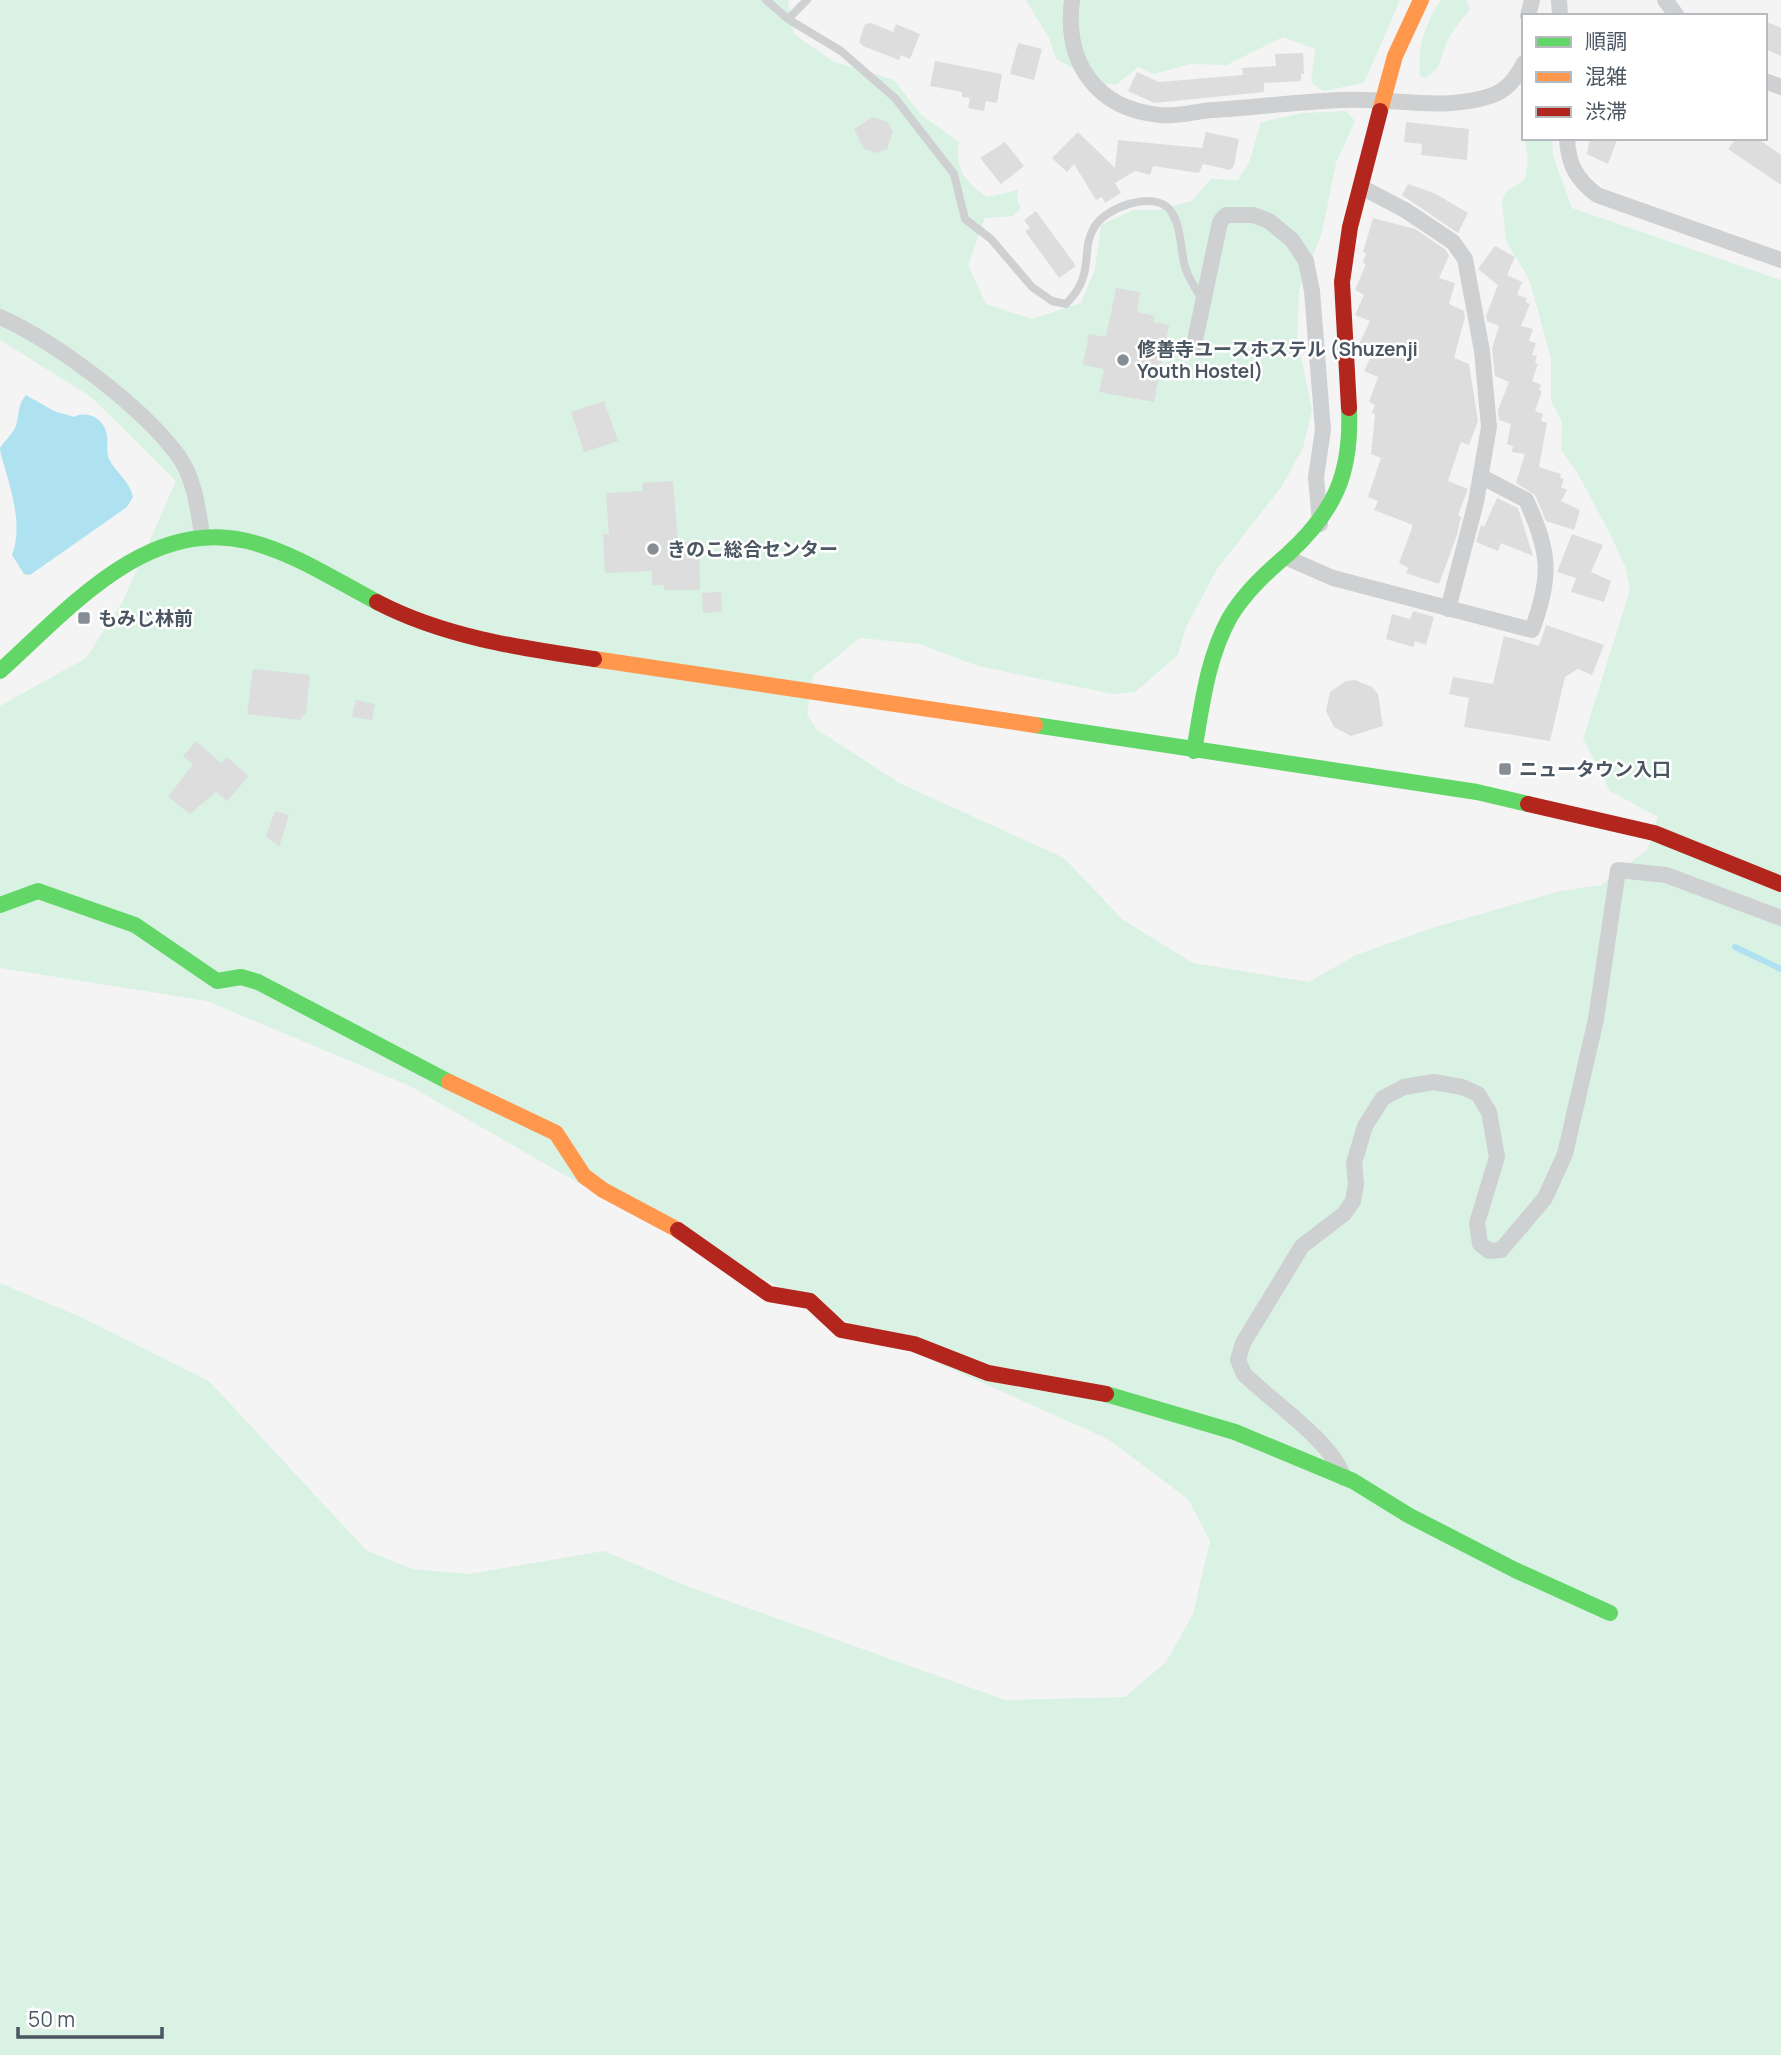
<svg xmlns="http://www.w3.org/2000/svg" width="1781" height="2055" viewBox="0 0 1781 2055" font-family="Manrope,'Noto Sans JP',sans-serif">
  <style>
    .green { fill: #d9f2e3 }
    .water { fill: #aee2f0 }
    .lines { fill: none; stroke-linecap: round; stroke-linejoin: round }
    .stream { stroke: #aee2f0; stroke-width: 6 }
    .building { fill: #ddddde }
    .lane { stroke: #ced0d2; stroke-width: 8 }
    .street { stroke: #ced0d2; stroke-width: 16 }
    .fast { stroke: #63d668; stroke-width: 16 }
    .slow { stroke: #ff974d; stroke-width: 16 }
    .jam { stroke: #b3261e; stroke-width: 16 }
    .poi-dot { fill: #868d94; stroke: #fff; stroke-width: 2.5 }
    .labels { text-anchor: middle; stroke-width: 5; stroke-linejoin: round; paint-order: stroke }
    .poi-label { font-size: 19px; font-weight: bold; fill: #4a5661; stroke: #fff; text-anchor: start }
  </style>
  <rect width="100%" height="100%" fill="#f4f4f4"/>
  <!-- green -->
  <path class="green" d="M 0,0 L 788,0 L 794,34 L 832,61 L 894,80 L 920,114 L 959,142 C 954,169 966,182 987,197 L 1018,190 L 1017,200 L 1021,208 L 1013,216 L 985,218 L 968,265 L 986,304 L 1032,319 L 1081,303 L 1095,269 L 1101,225 L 1134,210 L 1157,210 L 1192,201 L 1211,179 L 1238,180 L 1249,163 L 1261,122 L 1303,113 L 1346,111 L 1355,121 L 1336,163 L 1322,233 L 1299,290 L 1297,337 L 1312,410 L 1303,448 L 1282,486 L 1217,569 L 1185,629 L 1178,655 L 1135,692 L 1113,694 L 978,666 L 920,644 L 860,638 L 813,676 L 807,714 L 816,729 L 901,784 L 1064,858 L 1123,920 L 1193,963 L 1309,982 L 1356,955 L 1432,928 L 1561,891 L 1601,885 L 1647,850 L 1658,817 L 1610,791 L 1583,739 L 1630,590 L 1625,566 L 1609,532 L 1577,472 L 1561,450 L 1562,422 L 1551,401 L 1551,358 L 1529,279 L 1506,241 L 1502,201 L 1506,192 L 1525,179 L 1528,160 L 1525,138 L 1552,138 L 1553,156 L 1572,208 L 1781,280 L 1781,2055 L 0,2055 L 0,1283 L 85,1319 L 209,1381 L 366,1550 L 412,1569 L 469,1574 L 604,1551 L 689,1587 L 1005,1700 L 1125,1697 L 1166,1662 L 1193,1614 L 1210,1541 L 1188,1499 L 1108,1439 L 857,1327 L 580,1184 L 410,1086 L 207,1001 L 0,968 L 0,706 L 86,658 L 123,601 L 176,481 L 91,397 L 0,340 Z
    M 1026,0 L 1400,0 L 1364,83 L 1323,91 L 1311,82 L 1315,49 L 1283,37 L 1227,65 L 1191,64 L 1153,74 L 1138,67 L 1117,84 L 1102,84 L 1056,59 L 1049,38 Z
    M 1441,0 L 1466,0 L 1470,9 C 1463,19 1452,30 1447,42 C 1439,58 1444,68 1424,78 L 1420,76 C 1417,48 1425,23 1441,0 Z"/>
  <!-- water -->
  <path class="water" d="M 26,395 L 54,411 L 74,417 C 88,410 105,419 107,436 C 108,443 106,451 109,459 C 116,473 129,480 133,497 L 127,507 L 30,575 L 24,574 L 12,555 C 27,518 0,461 0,448 C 5,440 12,435 16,426 C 19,415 18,403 26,395 Z"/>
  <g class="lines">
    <!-- stream -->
    <path class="stream" d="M 1735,947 L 1781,969"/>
  </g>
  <!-- building -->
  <path class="building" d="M 1765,21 L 1781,28 L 1781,56 L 1765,49 Z
    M 871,23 L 893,32 L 896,24 L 920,34 L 910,59 L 901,55 L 899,60 L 863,46 L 859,42 L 865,24 Z
    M 1018,43 L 1042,49 L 1034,80 L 1010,74 Z
    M 1303,53 L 1304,74 L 1301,74 L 1301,81 L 1264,83 L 1264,92 L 1154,103 L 1128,91 L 1137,72 L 1159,82 L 1243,75 L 1242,68 L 1276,66 L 1275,54 Z
    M 935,61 L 1002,74 L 997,103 L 986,101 L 984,111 L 968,108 L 970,98 L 962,97 L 962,92 L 930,86 Z
    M 872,117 L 888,122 L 893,132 L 887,149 L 876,153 L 864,149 L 854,129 Z
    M 1406,122 L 1469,129 L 1467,160 L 1421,155 L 1422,144 L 1404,142 Z
    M 1078,132 L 1115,168 L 1118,140 L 1202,148 L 1206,132 L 1239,139 L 1234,166 L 1230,170 L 1203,164 L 1199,173 L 1153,166 L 1150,175 L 1135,171 L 1115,183 L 1121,193 L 1105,203 L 1102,197 L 1096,200 L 1074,164 L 1067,172 L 1052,158 Z
    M 1590,138 L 1618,138 L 1608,164 L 1587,154 Z
    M 1736,138 L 1757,138 L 1781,155 L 1781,185 L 1728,149 Z
    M 1005,142 L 1024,166 L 1001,184 L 980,158 Z
    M 1408,184 L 1434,193 L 1468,213 L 1458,233 L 1402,195 Z
    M 1036,211 L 1076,266 L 1059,278 L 1025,231 L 1030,228 L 1024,220 Z
    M 1373,218 L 1415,229 L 1446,250 L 1449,256 L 1439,278 L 1455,283 L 1449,304 L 1464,311 L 1465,317 L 1454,358 L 1469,364 L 1478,421 L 1469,445 L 1461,442 L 1448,481 L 1468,489 L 1458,515 L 1461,517 L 1457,535 L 1439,584 L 1406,573 L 1408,568 L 1399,563 L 1413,525 L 1374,510 L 1378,501 L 1368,497 L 1381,458 L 1371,454 L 1375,414 L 1372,413 L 1375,405 L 1369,402 L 1378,377 L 1364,371 L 1374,350 L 1359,344 L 1370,321 L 1355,315 L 1364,295 L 1355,290 L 1366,264 L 1363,263 L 1366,253 L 1363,252 Z
    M 1495,246 L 1515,257 L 1507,275 L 1522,282 L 1517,295 L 1527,298 L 1526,302 L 1530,304 L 1521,326 L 1533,329 L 1529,341 L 1536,343 L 1532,355 L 1537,356 L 1535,363 L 1538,364 L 1532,381 L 1541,385 L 1539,390 L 1542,391 L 1535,411 L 1543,414 L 1541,421 L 1547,423 L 1539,467 L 1561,474 L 1560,478 L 1564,479 L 1561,487 L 1567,490 L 1561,501 L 1580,510 L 1574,530 L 1546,521 L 1535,495 L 1516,483 L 1525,454 L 1512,452 L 1513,446 L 1507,444 L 1511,424 L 1499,420 L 1498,410 L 1509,382 L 1495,376 L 1492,348 L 1499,326 L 1487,321 L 1486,316 L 1498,285 L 1478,269 Z
    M 1116,288 L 1140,292 L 1137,312 L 1155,316 L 1153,322 L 1169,325 L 1154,402 L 1099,392 L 1104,369 L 1083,365 L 1089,334 L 1106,337 Z
    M 604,401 L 618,441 L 584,452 L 571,412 Z
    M 673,481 L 678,542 L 699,542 L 700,590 L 664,590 L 664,585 L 652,585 L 652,571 L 605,573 L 603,534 L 609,534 L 606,493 L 643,491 L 642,483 Z
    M 1497,498 L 1518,508 L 1533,556 L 1501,543 L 1498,551 L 1476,542 L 1481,525 L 1484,527 Z
    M 1572,534 L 1603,545 L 1591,572 L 1611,581 L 1604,602 L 1571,592 L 1576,578 L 1557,572 Z
    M 721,592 L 722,612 L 703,613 L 702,593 Z
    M 1413,611 L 1434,617 L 1426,645 L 1415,641 L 1413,647 L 1386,639 L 1392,614 L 1410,619 Z
    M 1546,625 L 1604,645 L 1592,675 L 1578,669 L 1565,677 L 1550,741 L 1464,727 L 1469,698 L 1449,694 L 1453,677 L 1493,684 L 1504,636 L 1539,646 Z
    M 253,669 L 310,675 L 306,712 L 300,720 L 247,714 Z
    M 1355,680 L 1372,687 L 1378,694 L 1383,726 L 1351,736 L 1334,727 L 1326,711 L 1330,692 L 1346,681 Z
    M 356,700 L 375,704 L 372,720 L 352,717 Z
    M 196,741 L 221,763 L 227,757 L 249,776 L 227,801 L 216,792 L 190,814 L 168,797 L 193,764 L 183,756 Z
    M 275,811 L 289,815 L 279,847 L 266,836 Z"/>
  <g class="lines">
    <!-- lane -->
    <path class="lane" d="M 766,0 L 788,19 L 807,0
      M 788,19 L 841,51 L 895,98 L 954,174 L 965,219 L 991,239 L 1032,287 L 1052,301 L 1066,304 C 1097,273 1079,250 1095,226 C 1107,207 1154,190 1170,210 C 1182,226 1180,249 1185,267 C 1189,279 1196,290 1203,300"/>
    <!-- street -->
    <path class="street" d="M 1072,0 C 1064,62 1096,109 1160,115 C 1177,117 1196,111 1213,110 C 1256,107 1299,102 1341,100 C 1391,97 1442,112 1490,96 C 1507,91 1516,78 1524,63
      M 1559,0 L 1560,16
      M 1665,0 L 1677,16
      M 1528,16 L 1532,0
      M 1765,81 L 1781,87
      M 1567,138 C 1568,164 1576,179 1597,195 L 1781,260
      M 1361,187 L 1405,210 L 1453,242 L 1465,259 L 1482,351 L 1489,427 L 1476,502 L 1448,609
      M 0,317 C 56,342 140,405 177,454 C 194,476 198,508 202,535
      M 1194,345 L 1220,222 L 1226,215 L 1253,215 L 1269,221 L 1292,240 L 1306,261 L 1312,291 L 1323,430 L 1316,477 L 1320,524
      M 1285,557 L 1333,578 L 1532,630 C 1552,576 1550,552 1526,500 L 1482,477
      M 1344,1478 C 1332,1441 1272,1402 1244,1374 L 1238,1360 L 1243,1343 L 1302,1246 L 1344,1214 L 1353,1201 L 1356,1184 L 1354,1163 L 1365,1126 L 1383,1098 L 1404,1087 L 1434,1082 L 1462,1087 L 1478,1094 L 1489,1112 L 1497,1157 L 1477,1223 L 1480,1244 L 1489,1251 L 1501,1250 L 1545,1198 L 1565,1154 L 1596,1019 L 1618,870 L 1666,875 L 1781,918"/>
    <!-- fast -->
    <path class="fast" d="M 0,671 C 68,610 146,517 247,541 C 293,552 335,580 377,602
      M 1035,725 L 1477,792 L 1528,804
      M 1194,751 C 1202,706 1207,658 1230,617 C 1245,592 1266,573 1288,554 C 1335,511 1352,473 1349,408
      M 0,905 L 38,891 L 135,925 L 217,981 L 241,977 L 258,982 L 449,1082
      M 1106,1394 L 1235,1432 L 1353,1481 L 1408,1515 L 1515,1570 L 1610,1613"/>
    <!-- slow -->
    <path class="slow" d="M 1380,111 L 1395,56 L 1421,0
      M 594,659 L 1035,725
      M 449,1082 L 556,1133 L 584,1176 L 603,1190 L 678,1230"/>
    <!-- jam -->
    <path class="jam" d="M 1349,408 L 1342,282 L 1350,227 L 1380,111
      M 377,602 C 444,637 520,648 594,659
      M 1528,804 L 1654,833 L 1781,884
      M 678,1230 L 769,1294 L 810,1301 L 841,1330 L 914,1344 L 988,1373 L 1106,1394"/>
  </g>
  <!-- markers -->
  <g class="poi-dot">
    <circle cx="1123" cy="360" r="7"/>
    <circle cx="653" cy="549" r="7"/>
    <rect x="77" y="611" width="14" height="14" rx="3.5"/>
    <rect x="1498" y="762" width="14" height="14" rx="3.5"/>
  </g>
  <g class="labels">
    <!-- poi labels -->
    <g class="poi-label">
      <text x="1137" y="356">修善寺ユースホステル (Shuzenji<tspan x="1137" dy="22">Youth Hostel)</tspan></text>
      <text x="667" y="556">きのこ総合センター</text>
      <text x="98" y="625">もみじ林前</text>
      <text x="1519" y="776">ニュータウン入口</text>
    </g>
  </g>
  <!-- legend -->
  <rect x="1522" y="14" width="245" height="126" fill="#ffffff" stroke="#b7bbc0" stroke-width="2"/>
  <rect x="1536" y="37" width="35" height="10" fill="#63d668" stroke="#b7bbc0" stroke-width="2"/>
  <text x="1585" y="49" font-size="21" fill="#4a5661">順調</text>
  <rect x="1536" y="72" width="35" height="10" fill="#ff974d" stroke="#b7bbc0" stroke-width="2"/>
  <text x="1585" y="84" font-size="21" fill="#4a5661">混雑</text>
  <rect x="1536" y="107" width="35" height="10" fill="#b3261e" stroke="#b7bbc0" stroke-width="2"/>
  <text x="1585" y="119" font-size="21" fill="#4a5661">渋滞</text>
  <!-- scale -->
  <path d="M18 2027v10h144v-10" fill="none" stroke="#4a5661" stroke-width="3.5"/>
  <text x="28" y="2027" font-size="21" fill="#4a5661" stroke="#ffffff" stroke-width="5" paint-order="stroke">50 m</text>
</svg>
